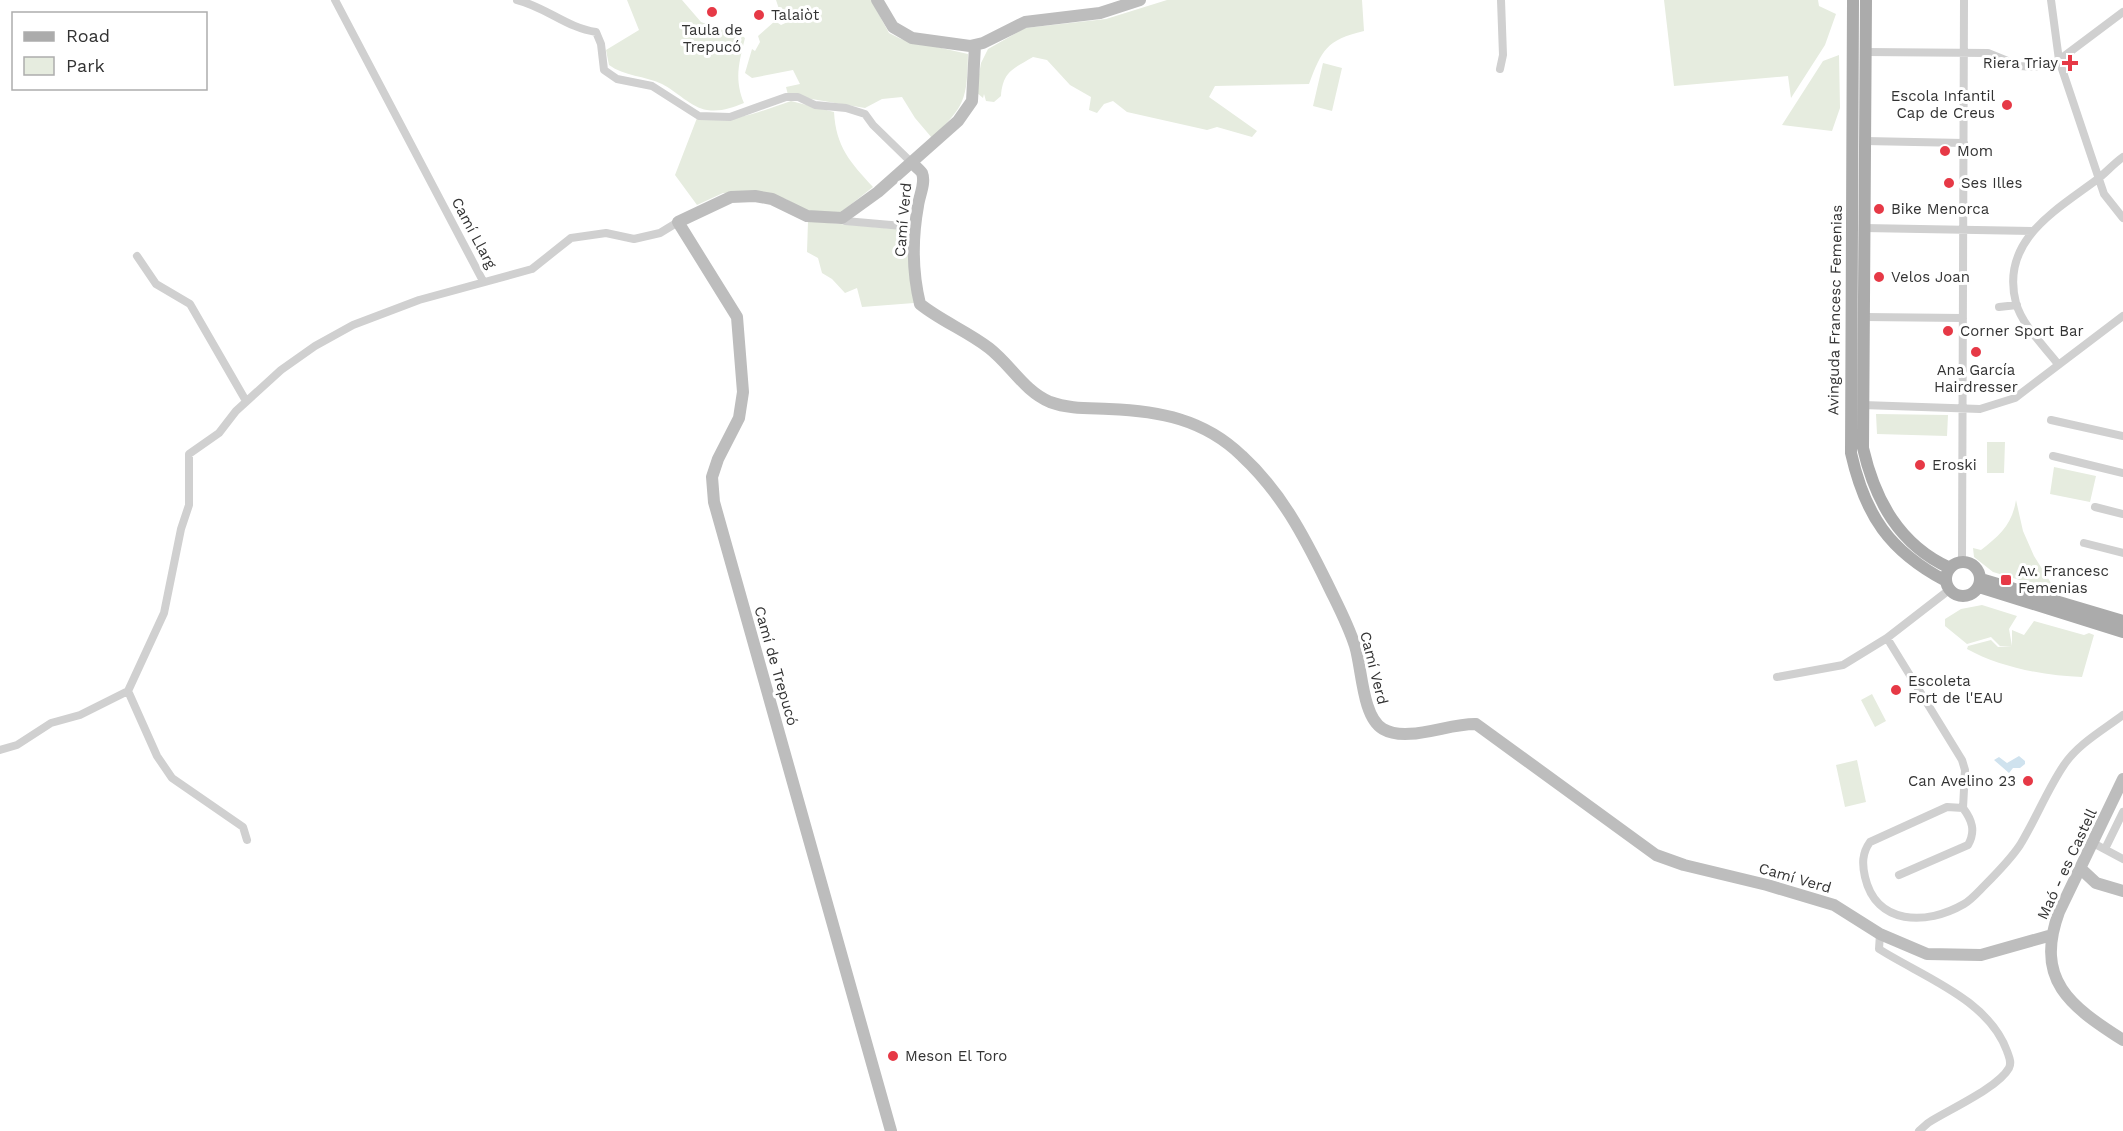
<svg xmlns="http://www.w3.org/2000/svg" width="2123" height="1131" viewBox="0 0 2123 1131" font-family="'Work Sans',sans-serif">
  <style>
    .green { fill: #e6ecdf }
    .water { fill: #cfe2ee }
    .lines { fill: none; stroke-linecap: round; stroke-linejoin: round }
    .street { stroke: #d0d0d0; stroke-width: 8 }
    .secondary { stroke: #bdbdbd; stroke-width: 12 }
    .primary { stroke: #ababab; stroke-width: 12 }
    .poi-dot { fill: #e63946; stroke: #fff; stroke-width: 2 }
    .labels { text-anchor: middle; stroke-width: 6; stroke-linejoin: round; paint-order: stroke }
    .poi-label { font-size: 15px; fill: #333; stroke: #fff; text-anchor: start }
    .street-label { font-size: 15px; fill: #333; stroke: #fff }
  </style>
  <rect width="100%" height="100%" fill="#fff"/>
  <!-- green -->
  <path class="green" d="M 627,0 L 682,0 L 701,22 L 725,31 L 729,27 L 745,38 C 739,63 734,79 744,103 C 731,108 721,112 707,110 C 692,108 676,91 662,84 C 645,76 624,76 609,65 L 606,50 L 639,30 Z
    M 776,0 L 871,0 L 889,33 L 901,39 L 968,54 C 967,100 965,106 932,138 L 915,118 L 902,97 L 882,99 L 865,108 L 788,95 L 786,87 L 800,84 L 793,70 L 752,78 L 745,73 L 752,49 L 755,51 L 760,42 L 758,36 L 775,21 L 781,25 L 792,20 L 786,12 L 780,12 Z
    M 1167,0 L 1362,0 L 1364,31 C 1326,40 1322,50 1309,84 L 1215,86 L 1209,97 L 1257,131 L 1252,137 L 1217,127 L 1207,130 L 1127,112 L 1113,101 L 1104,104 L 1097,113 L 1089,110 L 1091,97 L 1070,85 L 1047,60 L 1033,57 C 1013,69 1003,71 1001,96 L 994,102 L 986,101 L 984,94 L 983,98 L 976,92 L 981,63 L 988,49 L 1025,28 L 1106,19 Z
    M 1664,0 L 1818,0 L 1819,6 L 1836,14 L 1825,45 L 1791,98 L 1788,76 L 1674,86 Z
    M 1839,55 L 1840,108 L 1832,131 L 1782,125 L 1823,61 Z
    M 1323,63 L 1342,68 L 1332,111 L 1313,106 Z
    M 791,101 L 834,112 C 836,147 850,162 873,187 L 840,213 L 806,211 L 786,199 L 760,192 L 723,193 L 697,205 L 675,175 L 697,118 C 734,123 756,113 791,101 Z
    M 808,221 L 905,230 L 914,303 L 862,307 L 857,288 L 845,293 L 832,279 L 822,273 L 818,258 L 807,252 Z
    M 1876,414 L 1948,415 L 1947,436 L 1877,434 Z
    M 1987,442 L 2005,442 L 2004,473 L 1987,473 Z
    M 2054,467 L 2096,476 L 2090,502 L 2050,494 Z
    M 2016,500 L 2023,531 L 2034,556 L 2056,591 L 1993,572 L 1974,557 L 1973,548 L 1981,550 C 2000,535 2012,525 2016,500 Z
    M 1982,605 L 2017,616 L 2009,629 L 2012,646 L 2012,630 L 2024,635 L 2034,621 L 2084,635 L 2089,633 L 2094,635 L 2082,677 C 2045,676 1999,667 1967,649 L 1968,646 L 1991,640 L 1998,647 L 2012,646 L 2000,646 L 1991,637 L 1967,644 L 1945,626 L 1945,619 L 1961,609 Z
    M 1872,694 L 1886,721 L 1875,727 L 1861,700 Z
    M 1857,760 L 1866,802 L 1845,807 L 1836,765 Z"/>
  <!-- water -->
  <path class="water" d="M 2019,756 L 2025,761 L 2025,764 L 2020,768 L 2013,768 L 2009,773 L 1994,760 L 1999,757 L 2007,763 Z"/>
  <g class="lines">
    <!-- street -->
    <path class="street" d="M 335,0 L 483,281
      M 517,0 C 546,7 567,28 596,32 L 601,44 L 604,70 L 617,79 L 652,86 L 699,116 L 730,117 L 786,97 L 798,97 L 815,105 L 846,108 L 865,114 L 873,125 L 912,163
      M 2051,0 L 2059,60 L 2104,194 L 2123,218
      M 1866,52 L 1988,53 L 2020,66 L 2035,67 L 2059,60 L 2123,12
      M 1500,69 L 1503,55 L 1501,0
      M 1865,141 L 1964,143
      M 842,218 L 845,221 L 914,227
      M 1864,228 L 2032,231
      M 137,256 L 156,284 L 190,304 L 246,401
      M 1999,307 L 2017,305
      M 1864,317 L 1963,318
      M 2058,364 C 2044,346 2022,325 2016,303 C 2000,242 2053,212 2095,181 C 2105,174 2113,164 2123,157
      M 1863,405 L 1980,409 L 2015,398 L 2123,316
      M 2051,420 L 2123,436
      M 2053,456 L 2123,473
      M 2095,507 L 2123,514
      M 2084,543 L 2123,553
      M 1962,562 L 1964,0
      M 1887,638 L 1962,760 L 1965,770 L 1963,808
      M 1777,677 L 1843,665 L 1887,638 L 1949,590
      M 128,691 L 157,756 L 172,778 L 243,827 L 247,840
      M 0,750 L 17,745 L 51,723 L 80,715 L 128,691 L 164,613 L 181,529 L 189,505 L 189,454 L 219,433 L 236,411 L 281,370 L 315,346 L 353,325 L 419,300 L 532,269 L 571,238 L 606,233 L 634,239 L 660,233 L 678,222
      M 2093,843 L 2123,859
      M 2105,849 L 2123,812
      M 1899,875 L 1968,845 C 1976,831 1972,820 1963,808 L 1947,807 L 1870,842 C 1862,853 1862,864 1865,877 C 1876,925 1926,926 1964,904 C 1971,900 1978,892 1984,886 C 1997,873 2010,860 2020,845 C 2036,819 2047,790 2064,765 C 2078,744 2103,730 2123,715
      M 1880,934 L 1879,949 C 1923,977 1988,999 2007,1051 C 2009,1057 2012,1062 2009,1068 C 1998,1088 1948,1110 1928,1123 L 1919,1131"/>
    <!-- secondary -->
    <path class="secondary" d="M 877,0 L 893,27 L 912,38 L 970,46 L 983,43 L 1025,22 L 1100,13 L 1140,0
      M 912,163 C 915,166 920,170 922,173 C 926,183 919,196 918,206 C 912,239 912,271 920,304 C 941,321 967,331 989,348 C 1011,365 1024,391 1050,402 C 1069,409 1089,408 1109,409 C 1159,411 1204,419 1242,456 C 1281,492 1304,536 1327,583 C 1337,604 1348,624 1355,646 C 1362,668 1362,717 1383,729 C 1407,743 1449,723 1476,724 L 1656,855 L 1684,865 L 1767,885 L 1834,905 L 1880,934 L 1927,954 L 1981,955 L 2052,935
      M 2123,779 L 2059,912 C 2034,980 2070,1006 2123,1040
      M 2081,869 L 2096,883 L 2123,891
      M 891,1131 L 714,502 L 712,477 L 718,459 L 739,418 L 743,392 L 737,317 L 678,222 L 731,197 L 755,196 L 772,199 L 807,216 L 842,218 L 878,192 L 958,121 L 972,101 L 975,45"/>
    <!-- primary -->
    <path class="primary" d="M 1853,0 L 1851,453 C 1865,515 1889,551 1946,581
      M 1866,0 L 1863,448 C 1875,500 1899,545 1950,568
      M1946 579a17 17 0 1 1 34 0a17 17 0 1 1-34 0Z
      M 1981,579 L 2123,621
      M 1979,587 L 2123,632"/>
  </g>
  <!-- markers -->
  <g class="poi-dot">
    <circle cx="712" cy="12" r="6"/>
    <circle cx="759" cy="15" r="6"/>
    <path d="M2067 54h6v6h6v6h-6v6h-6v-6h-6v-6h6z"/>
    <circle cx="2007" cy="105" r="6"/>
    <circle cx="1945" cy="151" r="6"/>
    <circle cx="1949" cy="183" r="6"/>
    <circle cx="1879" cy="209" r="6"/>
    <circle cx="1879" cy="277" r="6"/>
    <circle cx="1948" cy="331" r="6"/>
    <circle cx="1976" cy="352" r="6"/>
    <circle cx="1920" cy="465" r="6"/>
    <rect x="2000" y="574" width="12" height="12" rx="3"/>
    <circle cx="1896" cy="690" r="6"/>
    <circle cx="2028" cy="781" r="6"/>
    <circle cx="893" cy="1056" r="6"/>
  </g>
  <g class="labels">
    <!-- poi labels -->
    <g class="poi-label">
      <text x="771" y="20">Talaiòt</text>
      <text x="712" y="35" text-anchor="middle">Taula de<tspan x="712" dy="17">Trepucó</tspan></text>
      <text x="2058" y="68" text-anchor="end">Riera Triay</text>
      <text x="1995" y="101" text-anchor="end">Escola Infantil<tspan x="1995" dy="17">Cap de Creus</tspan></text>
      <text x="1957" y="156">Mom</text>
      <text x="1961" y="188">Ses Illes</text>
      <text x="1891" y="214">Bike Menorca</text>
      <text x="1891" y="282">Velos Joan</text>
      <text x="1960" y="336">Corner Sport Bar</text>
      <text x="1976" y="375" text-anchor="middle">Ana García<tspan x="1976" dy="17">Hairdresser</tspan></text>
      <text x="1932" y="470">Eroski</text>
      <text x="2018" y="576">Av. Francesc<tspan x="2018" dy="17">Femenias</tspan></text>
      <text x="1908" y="686">Escoleta<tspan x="1908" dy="17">Fort de l'EAU</tspan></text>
      <text x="2016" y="786" text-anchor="end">Can Avelino 23</text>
      <text x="905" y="1061">Meson El Toro</text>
    </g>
    <!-- street labels -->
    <g class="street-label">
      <text transform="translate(903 220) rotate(-85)" y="5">Camí Verd</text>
      <text transform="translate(474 233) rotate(62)" y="5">Camí Llarg</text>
      <text transform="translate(1835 310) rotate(-89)" y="5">Avinguda Francesc Femenias</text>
      <text transform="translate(776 666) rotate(74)" y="5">Camí de Trepucó</text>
      <text transform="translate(1374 668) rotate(76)" y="5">Camí Verd</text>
      <text transform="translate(2067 864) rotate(-65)" y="5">Maó - es Castell</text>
      <text transform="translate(1795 878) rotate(16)" y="5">Camí Verd</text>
    </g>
  </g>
  <!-- legend -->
  <rect x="12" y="12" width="195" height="78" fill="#ffffff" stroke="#adadad" stroke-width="1.5"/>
  <rect x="24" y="32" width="30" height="9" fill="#ababab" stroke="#adadad" stroke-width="1.5"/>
  <text x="66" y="42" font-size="18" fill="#333333">Road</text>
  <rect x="24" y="57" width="30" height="18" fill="#e6ecdf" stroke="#adadad" stroke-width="1.5"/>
  <text x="66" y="72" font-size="18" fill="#333333">Park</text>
</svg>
